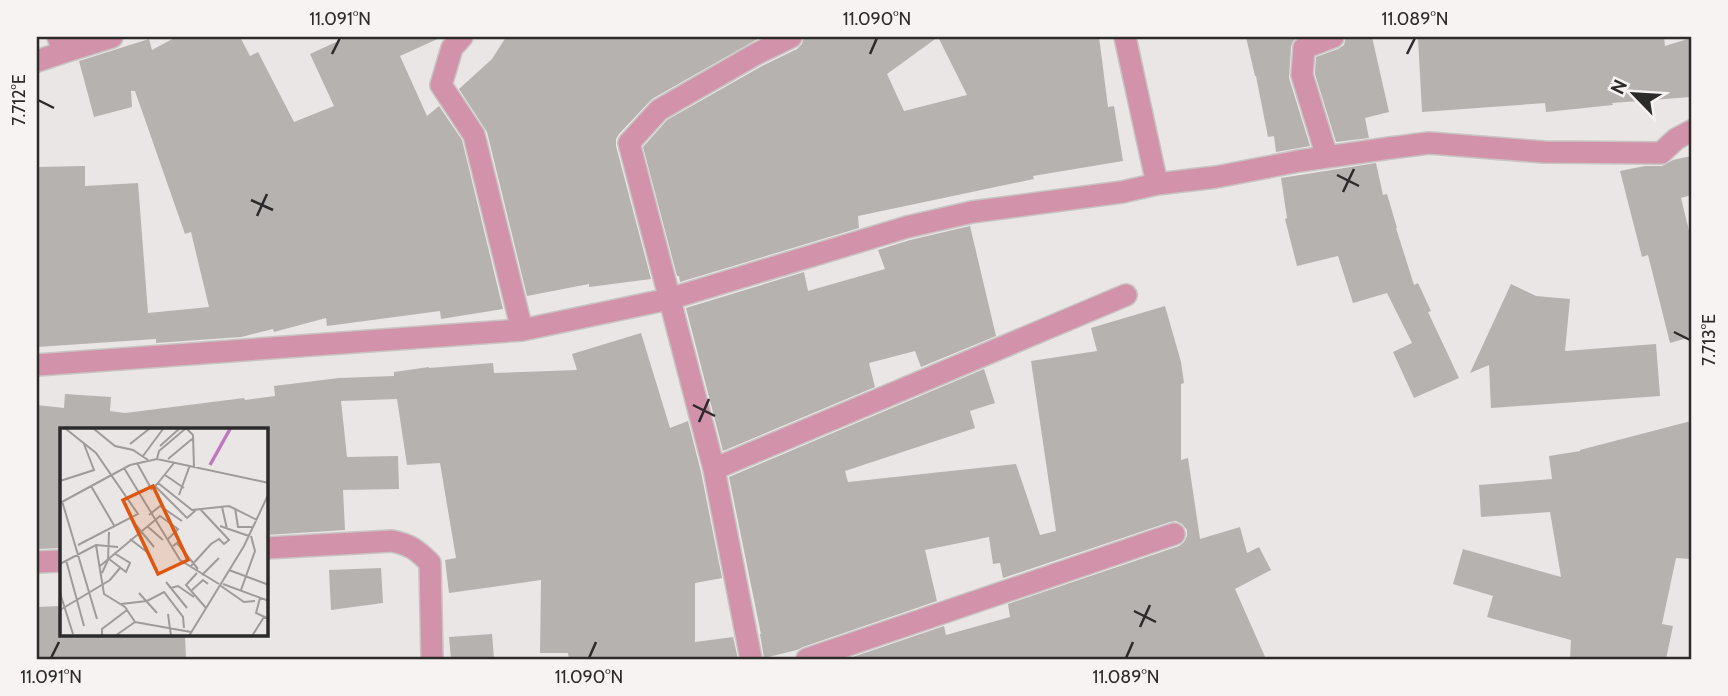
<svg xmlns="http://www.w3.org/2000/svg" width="1728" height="696" viewBox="0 0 1728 696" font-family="Cabin,sans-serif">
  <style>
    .building { fill: #b5b2b0; fill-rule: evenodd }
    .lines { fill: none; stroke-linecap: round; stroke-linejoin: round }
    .minor-casing { stroke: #c8c4c3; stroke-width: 24 }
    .minor { stroke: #d292a9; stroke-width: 21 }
    .ticks { fill: none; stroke: #2c2a2a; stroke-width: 2.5 }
    .inset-river { fill: none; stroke: #be79be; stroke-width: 3.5 }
    .inset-road { fill: none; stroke: #9e9b9a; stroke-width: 2 }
    .view { fill: #df570e; fill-opacity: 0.15; stroke: #df570e; stroke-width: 3.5 }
    .inset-edge { fill: none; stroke: #2c2a2a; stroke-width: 3.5 }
    .neatline { fill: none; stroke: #2c2a2a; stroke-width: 2.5 }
    .ticks-label { font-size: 18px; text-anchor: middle; fill: #2c2a2a }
  </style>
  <rect width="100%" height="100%" fill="#eae6e5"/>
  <!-- building -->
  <path class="building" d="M 176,37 L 240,37 L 250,56 L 258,52 L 294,122 L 334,106 L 310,54 L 347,37 L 442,37 L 400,56 L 427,116 L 439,106 L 462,140 L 503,309 L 441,319 L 440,311 L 327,326 L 326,318 L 274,332 L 273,329 L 241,337 L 156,343 L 156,339 L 37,347 L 37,167 L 85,166 L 85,186 L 138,183 L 148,313 L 209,307 L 191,232 L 185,234 L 135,91 L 131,91 L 132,107 L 94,117 L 79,61 L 149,39 L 152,50 Z
    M 506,37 L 761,37 L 652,99 L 619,134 L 616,139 L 616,146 L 651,279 L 589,287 L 589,284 L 527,296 L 487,132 L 459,89 L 492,59 Z
    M 804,37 L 1099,37 L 1108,107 L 1114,106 L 1123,161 L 1033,176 L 1034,179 L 858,216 L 859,228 L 680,282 L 679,276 L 677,276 L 643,147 L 667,120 L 762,66 L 797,49 L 802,44 ZM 938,37 L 967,95 L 904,111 L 887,74 Z
    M 1246,37 L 1298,37 L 1293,41 L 1291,47 L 1289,78 L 1310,146 L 1276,152 L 1274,136 L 1268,137 L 1256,76 L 1255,76 Z
    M 1346,37 L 1372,37 L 1389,112 L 1365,118 L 1369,138 L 1336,142 L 1315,74 L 1316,57 L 1338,49 L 1344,45 Z
    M 1431,37 L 1664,37 L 1665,46 L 1691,38 L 1691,97 L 1612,103 L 1613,105 L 1546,112 L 1545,103 L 1422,112 L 1418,38 Z
    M 1691,156 L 1691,195 L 1681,198 L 1691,239 L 1691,337 L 1670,343 L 1648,255 L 1642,257 L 1620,171 L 1645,166 L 1662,166 L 1673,160 Z
    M 1376,163 L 1383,195 L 1387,194 L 1397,228 L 1396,228 L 1414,285 L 1418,283 L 1431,311 L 1428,312 L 1459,378 L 1414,398 L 1393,352 L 1412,343 L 1387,293 L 1353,303 L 1338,256 L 1297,266 L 1285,219 L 1287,218 L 1281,178 Z
    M 970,226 L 996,336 L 921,367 L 915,351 L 869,363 L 875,387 L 723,451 L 686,308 L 804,272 L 808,291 L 885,269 L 878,250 L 910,240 Z
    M 1511,284 L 1536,296 L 1570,299 L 1565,351 L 1656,344 L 1660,396 L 1491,408 L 1489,365 L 1470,373 Z
    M 1165,306 L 1181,362 L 1184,383 L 1181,384 L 1181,460 L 1188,458 L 1200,539 L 1240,527 L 1247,553 L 1259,547 L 1271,570 L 1235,589 L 1266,659 L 847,659 L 944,626 L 946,635 L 1010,617 L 1008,604 L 1179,546 L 1184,542 L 1187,536 L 1187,530 L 1182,524 L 1176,521 L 1170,522 L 1003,578 L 1000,563 L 993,564 L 989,537 L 925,550 L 937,601 L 803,647 L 797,650 L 764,658 L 760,634 L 761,634 L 729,477 L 984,369 L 995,403 L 970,411 L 975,428 L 845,471 L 848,482 L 1016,464 L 1040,535 L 1056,531 L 1031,361 L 1097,351 L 1091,328 Z
    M 641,333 L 670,428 L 688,421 L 701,472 L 722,578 L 695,583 L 695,642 L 733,637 L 738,659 L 569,659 L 568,653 L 540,653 L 541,580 L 449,593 L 445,560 L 456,558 L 440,463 L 407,465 L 397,399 L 341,401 L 347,457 L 398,456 L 399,489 L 343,490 L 345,530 L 266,535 L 266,430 L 61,430 L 61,548 L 37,549 L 37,405 L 64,408 L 65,394 L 111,397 L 110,411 L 125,413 L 244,398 L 245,400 L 275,396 L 274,386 L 339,378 L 394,376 L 394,372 L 429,367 L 429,368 L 493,363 L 494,373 L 577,370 L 572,354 Z
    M 1691,421 L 1691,559 L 1676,558 L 1662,624 L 1673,626 L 1666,659 L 1570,659 L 1571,640 L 1487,617 L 1493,596 L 1453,584 L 1463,549 L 1561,577 L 1550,512 L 1481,517 L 1479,485 L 1552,479 L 1549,456 L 1580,451 L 1580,450 Z
    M 381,568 L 383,603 L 331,610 L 329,570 Z
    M 61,606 L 61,635 L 185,635 L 186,659 L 37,659 L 37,607 Z
    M 492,634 L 494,659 L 451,659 L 449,637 Z"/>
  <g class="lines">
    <defs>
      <path id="minor" d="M 58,37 L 64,52 L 112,37
        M 462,37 L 452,48 L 441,85 L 474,135 L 522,330
        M 1125,37 L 1157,184
        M 37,61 L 64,52
        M 1327,157 L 1302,75 L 1304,48 L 1333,37
        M 37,365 L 522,330 L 669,299 L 907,227 L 972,212 L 1122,192 L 1157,184 L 1216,177 L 1299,161 L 1390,148 L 1429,143 L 1544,152 L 1661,153 L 1676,139 L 1691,131
        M 714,469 L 1126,295
        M 266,548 L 392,541 C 411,545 417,550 430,563 L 432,659
        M 37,562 L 61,561
        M 751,659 L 714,469 L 629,143 L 659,110 L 756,54 L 791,37
        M 807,659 L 1174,534"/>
    </defs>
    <!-- minor casing -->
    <use href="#minor" class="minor-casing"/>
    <!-- minor -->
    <use href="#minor" class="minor"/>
  </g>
  <!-- ticks -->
  <path class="ticks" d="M 332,54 L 340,38M 870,54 L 877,38M 1407,54 L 1415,38M 38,100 L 54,108M 1337,175 L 1359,186M 1343,192 L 1354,169M 251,200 L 273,210M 257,216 L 267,194M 1674,332 L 1690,340M 693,405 L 715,416M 699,422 L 709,399M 1134,611 L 1156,622M 1140,627 L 1150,605M 51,658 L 59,642M 589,658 L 596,642M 1126,658 L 1133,642"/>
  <!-- overview -->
  <g transform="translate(60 428)">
    <rect width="208" height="208" fill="#eae6e5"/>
    <path class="inset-river" d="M 150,37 L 170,1"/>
    <path class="inset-road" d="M 6,1 L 36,25 L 78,86 L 18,117M 34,1 L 55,18 L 73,22 L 88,32M 127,1 L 133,7 L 134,39M 70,16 L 89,1M 100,18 L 119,1M 83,28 L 103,1M 97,31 L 99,23 L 125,1M 108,31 L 132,11M 77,35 L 92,62M 64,40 L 120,132 L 159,156M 105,47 L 124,60M 0,53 L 34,42 L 24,16M 98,55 L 132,82 L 169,78 L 197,92M 98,55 L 95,58 L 127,90 L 136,82M 98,55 L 114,35M 31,58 L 55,99M 119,67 L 130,37M 2,73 L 37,191M 0,75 L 70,37 L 97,31 L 209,55M 162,79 L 167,101M 175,80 L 178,99 L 192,99M 89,87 L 100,78 L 122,93M 71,91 L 94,119M 87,98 L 103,112M 160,98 L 189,108M 70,111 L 87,124M 36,117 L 44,166 L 65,179 L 75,194M 113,118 L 117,115 L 138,141M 49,131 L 66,144 L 70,135 L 54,125M 6,132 L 24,198M 0,136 L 36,117 L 58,119M 40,138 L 100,88 L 118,101 L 108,111M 130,139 L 151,116 L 159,111 L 164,116 L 169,112 L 141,82M 169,142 L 209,157M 42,145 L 48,132 L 49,104M 137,145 L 126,157 L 146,180M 142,147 L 159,130M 106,154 L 127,180M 163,156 L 209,173M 161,158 L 184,174 L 195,173M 111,160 L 118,158 L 134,169M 132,162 L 143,152 L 148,156M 181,162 L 195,123 L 191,108M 0,165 L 13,206M 79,165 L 97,185M 200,170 L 196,185 L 209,191M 61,176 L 87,173 L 104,164 L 123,189 L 124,200M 0,182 L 50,152 L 60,140M 108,186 L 111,208M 42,208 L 42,201 L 67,182M 55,208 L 75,194 L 131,204M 129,208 L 184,118 L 209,65M 192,208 L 204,189"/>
    <path class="view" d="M 93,58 L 128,132 L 98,146 L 63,72 Z"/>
    <rect width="208" height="208" class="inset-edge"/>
  </g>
  <!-- border -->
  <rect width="1728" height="696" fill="none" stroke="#f7f3f3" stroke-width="77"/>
  <!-- north arrow -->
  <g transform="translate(1634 94) rotate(295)" stroke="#f7f3f3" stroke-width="5" paint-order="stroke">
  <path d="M0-5L12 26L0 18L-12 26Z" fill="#2c2a2a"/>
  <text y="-10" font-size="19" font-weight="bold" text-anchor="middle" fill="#2c2a2a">N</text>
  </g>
  <rect x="38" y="38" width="1652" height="620" class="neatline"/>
  <g class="ticks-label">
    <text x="340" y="25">11.091°N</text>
    <text x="877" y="25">11.090°N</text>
    <text x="1415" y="25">11.089°N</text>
    <text transform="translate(19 100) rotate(-90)" y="6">7.712°E</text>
    <text transform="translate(1709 340) rotate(-90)" y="6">7.713°E</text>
    <text x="51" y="683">11.091°N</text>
    <text x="589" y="683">11.090°N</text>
    <text x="1126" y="683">11.089°N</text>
  </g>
</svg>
